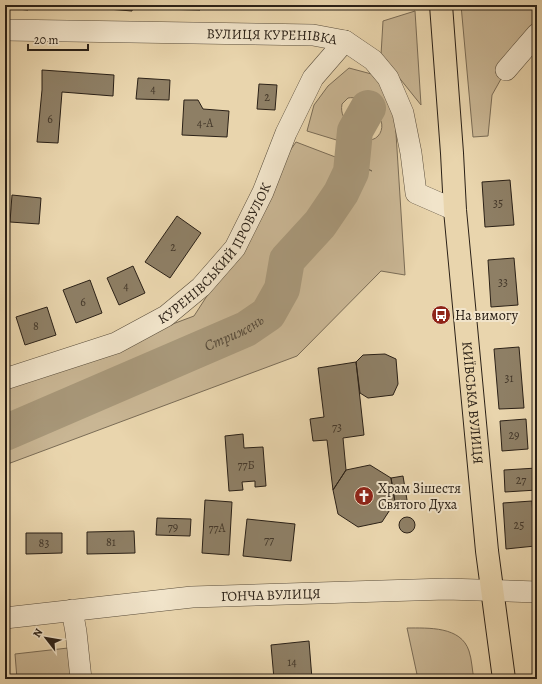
<svg xmlns="http://www.w3.org/2000/svg" width="542" height="684" viewBox="0 0 542 684" font-family="Alegreya,serif">
  <style>
    .green { fill: #c9b694; stroke: #7a6c56 }
    .lines { fill: none; stroke-linecap: round; stroke-linejoin: round }
    .river { stroke: #a8987a; stroke-width: 36 }
    .building { fill: #8e7f65; stroke: #2b2117 }
    .minor-casing { stroke: #5a4e3c; stroke-width: 22 }
    .major-casing { stroke: #2b2117; stroke-width: 24 }
    .minor { stroke: #f1e4ca; stroke-width: 21 }
    .major { stroke: #e9d5ad; stroke-width: 22 }
    .labels { text-anchor: middle; stroke-width: 4; stroke-linejoin: round; paint-order: stroke }
    .number-label { font-size: 12px; fill: #44382a }
    .street-label { font-size: 14px; fill: #2b2117; stroke: #f1e4ca }
    .poi-label { font-size: 14px; fill: #2b2117; stroke: #f1e4ca; text-anchor: start }
    .water-label { font-size: 15px; font-style: italic; fill: #574b3a; stroke: #f1e4ca }
  </style>
  <rect width="100%" height="100%" fill="#e9d5ad"/>
  <filter id="stains"><feTurbulence type="fractalNoise" baseFrequency=".005" numOctaves="4"/><feColorMatrix values="0 0 0 0 .2 0 0 0 0 .09 0 0 0 0 .02 0 0 0 .5 -.17"/></filter>
  <radialGradient id="worn" r=".72"><stop offset=".6" stop-color="#630" stop-opacity="0"/><stop offset="1" stop-color="#630" stop-opacity=".3"/></radialGradient>
  <!-- green -->
  <path class="green" d="M 461,5 L 476,6 L 478,5 L 537,5 L 537,34 L 506,70 L 492,95 L 488,136 L 473,137 Z
    M 415,11 L 421,105 L 381,55 L 383,21 Z
    M 349,68 L 379,76 L 394,102 L 405,275 L 381,271 L 297,356 L 5,465 L 5,387 L 194,316 L 258,217 L 289,152 L 296,142 L 372,171 L 353,161 L 360,136 C 363,137 366,140 369,140 C 379,140 384,129 381,121 C 372,112 362,95 348,98 L 342,104 C 340,114 345,120 351,127 L 343,142 L 307,131 L 314,105 L 328,86 Z
    M 407,628 C 428,628 461,626 469,651 C 472,660 472,670 474,679 L 418,679 Z
    M 68,648 L 71,679 L 17,679 L 15,654 Z"/>
  <g class="lines">
    <!-- river -->
    <path class="river" id="s1" d="M 5,433 L 246,329 L 268,314 L 282,289 L 287,260 L 320,224 L 341,193 L 351,172 L 355,131 L 368,108"/>
  </g>
  <!-- building -->
  <path class="building" d="M 5,5 L 29,5 L 28,10 L 5,8 Z
    M 97,5 L 133,5 L 132,11 L 96,8 Z
    M 158,5 L 200,5 L 200,10 L 158,9 Z
    M 42,70 L 114,75 L 113,96 L 62,92 L 58,143 L 37,142 L 42,90 Z
    M 138,78 L 170,80 L 169,100 L 136,99 Z
    M 259,84 L 277,85 L 275,110 L 257,109 Z
    M 184,100 L 198,100 L 203,109 L 229,111 L 227,137 L 182,135 Z
    M 510,180 L 514,225 L 485,227 L 482,182 Z
    M 12,195 L 41,198 L 39,224 L 10,222 Z
    M 177,216 L 201,233 L 170,278 L 145,262 Z
    M 514,258 L 518,305 L 491,307 L 488,260 Z
    M 133,266 L 145,293 L 119,305 L 107,278 Z
    M 90,280 L 102,313 L 76,323 L 63,290 Z
    M 47,307 L 56,335 L 25,345 L 16,317 Z
    M 519,347 L 524,408 L 499,409 L 494,349 Z
    M 385,354 L 396,359 L 398,384 L 393,395 L 368,398 L 360,393 L 356,362 L 363,355 Z
    M 356,362 L 364,435 L 343,438 L 346,470 L 333,490 L 327,440 L 313,441 L 310,419 L 324,417 L 318,368 Z
    M 526,419 L 528,449 L 502,451 L 500,421 Z
    M 243,434 L 244,448 L 263,447 L 266,486 L 255,487 L 255,481 L 242,482 L 243,490 L 229,491 L 225,436 Z
    M 370,465 L 391,478 L 395,502 L 382,522 L 358,527 L 338,514 L 333,490 L 346,470 Z
    M 537,468 L 537,490 L 505,492 L 504,470 Z
    M 403,476 L 407,500 L 395,502 L 391,478 Z
    M 205,500 L 232,502 L 229,555 L 202,553 Z
    M 532,501 L 535,546 L 506,549 L 503,503 Z
    M399 525a8 8 0 1 1 16 0a8 8 0 1 1-16 0Z
    M 157,518 L 191,519 L 190,536 L 156,535 Z
    M 247,519 L 295,524 L 291,561 L 243,556 Z
    M 134,531 L 135,553 L 87,554 L 87,532 Z
    M 26,533 L 62,533 L 62,553 L 26,554 Z
    M 309,641 L 312,679 L 274,679 L 271,645 Z"/>
  <g class="lines">
    <defs>
      <g id="minor">
        <path id="s2" d="M 5,30 L 313,35 L 345,41 L 373,60 L 388,78 L 403,113 L 411,153 L 416,193 L 455,210"/>
        <path d="M 506,70 L 537,34"/>
        <path id="s3" d="M 5,379 L 116,343 L 166,316 L 201,287 L 235,248 L 263,192 L 286,133 L 313,78 L 345,41"/>
        <path d="M 72,610 L 76,632 L 81,679"/>
        <path id="s4" d="M 5,618 L 192,597 L 446,589 L 537,592"/>
      </g>
      <g id="major">
        <path id="s5" d="M 441,5 L 452,153 L 455,210 L 487,551 L 504,679"/>
      </g>
    </defs>
    <!-- minor casing -->
    <use href="#minor" class="minor-casing"/>
    <!-- major casing -->
    <use href="#major" class="major-casing"/>
    <!-- minor -->
    <use href="#minor" class="minor"/>
    <!-- major -->
    <use href="#major" class="major"/>
  </g>
  <!-- icons -->
  <defs>
    <symbol id="bus-disc" viewBox="-11 -11 22 22"><circle r="9.5" fill="#8f2418" stroke="#f1e4ca"/><path d="M-5-6H5V4H4V6H2V4H-2V6H-4V4H-5ZM-3.5-4V0h7V-4ZM-3.5 1.2v1.5H-2V1.2ZM2 1.2v1.5H3.5V1.2Z" fill="#fff"/></symbol>
    <symbol id="church-disc" viewBox="-11 -11 22 22"><circle r="9.5" fill="#8f2418" stroke="#f1e4ca"/><path d="M-1.2-6h2.4v3.5h3.3v2.4h-3.3V6h-2.4V-.1h-3.3v-2.4h3.3Z" fill="#fff"/></symbol>
  </defs>
  <g fill-rule="evenodd">
    <use href="#bus-disc" x="430" y="304" width="22" height="22"/>
    <use href="#church-disc" x="353" y="485" width="22" height="22"/>
  </g>
  <g class="labels">
    <!-- number labels -->
    <g class="number-label">
      <text x="153" y="93">4</text>
      <text x="267" y="101">2</text>
      <text x="50" y="123">6</text>
      <text x="205" y="127">4-А</text>
      <text x="498" y="207">35</text>
      <text x="173" y="251">2</text>
      <text x="503" y="286">33</text>
      <text x="126" y="290">4</text>
      <text x="83" y="306">6</text>
      <text x="36" y="330">8</text>
      <text x="509" y="382">31</text>
      <text x="337" y="431">73</text>
      <text x="514" y="439">29</text>
      <text x="246" y="469">77Б</text>
      <text x="521" y="484">27</text>
      <text x="519" y="529">25</text>
      <text x="173" y="531">79</text>
      <text x="217" y="532">77А</text>
      <text x="269" y="544">77</text>
      <text x="111" y="546">81</text>
      <text x="44" y="547">83</text>
      <text x="292" y="666">14</text>
    </g>
    <!-- street labels -->
    <g class="street-label">
      <text dy="5" stroke="none"><textPath href="#s2" startOffset="267">ВУЛИЦЯ КУРЕНІВКА</textPath></text>
      <text dy="5" stroke="none"><textPath href="#s3" startOffset="254">КУРЕНІВСЬКИЙ ПРОВУЛОК</textPath></text>
      <text dy="5" stroke="none"><textPath href="#s5" startOffset="399">КИЇВСЬКА ВУЛИЦЯ</textPath></text>
      <text dy="5" stroke="none"><textPath href="#s4" startOffset="267">ГОНЧА ВУЛИЦЯ</textPath></text>
    </g>
    <!-- poi labels -->
    <g class="poi-label">
      <text x="455" y="320">На вимогу</text>
      <text x="378" y="493">Храм Зішестя<tspan x="378" dy="16">Святого Духа</tspan></text>
    </g>
    <!-- water labels -->
    <g class="water-label">
      <text dy="5" stroke="none"><textPath href="#s1" startOffset="250">Стрижень</textPath></text>
    </g>
  </g>
  <!-- margin -->
  <rect width="542" height="684" fill="none" stroke="#e9d5ad" stroke-width="20"/>
  <rect x="6" y="6" width="530" height="672" fill="none" stroke="#2b2117" stroke-width="2"/>
  <rect x="10" y="10" width="522" height="664" fill="none" stroke="#2b2117"/>
  <!-- north arrow -->
  <g transform="translate(46 638) rotate(301)" stroke="#f1e4ca" stroke-width="3" paint-order="stroke">
  <path d="M0-3L7 15L0 10L-7 15Z" fill="#2b2117"/>
  <text y="-6" font-size="11" font-weight="bold" text-anchor="middle" fill="#2b2117">N</text>
  </g>
  <!-- scale -->
  <path d="M28 44v6h60v-6" fill="none" stroke="#2b2117" stroke-width="2"/>
  <text x="34" y="44" font-size="12" fill="#2b2117" stroke="#f1e4ca" stroke-width="3" paint-order="stroke">20 m</text>
  <rect width="100%" height="100%" filter="url(#stains)"/>
  <rect width="100%" height="100%" fill="url(#worn)"/>
</svg>
